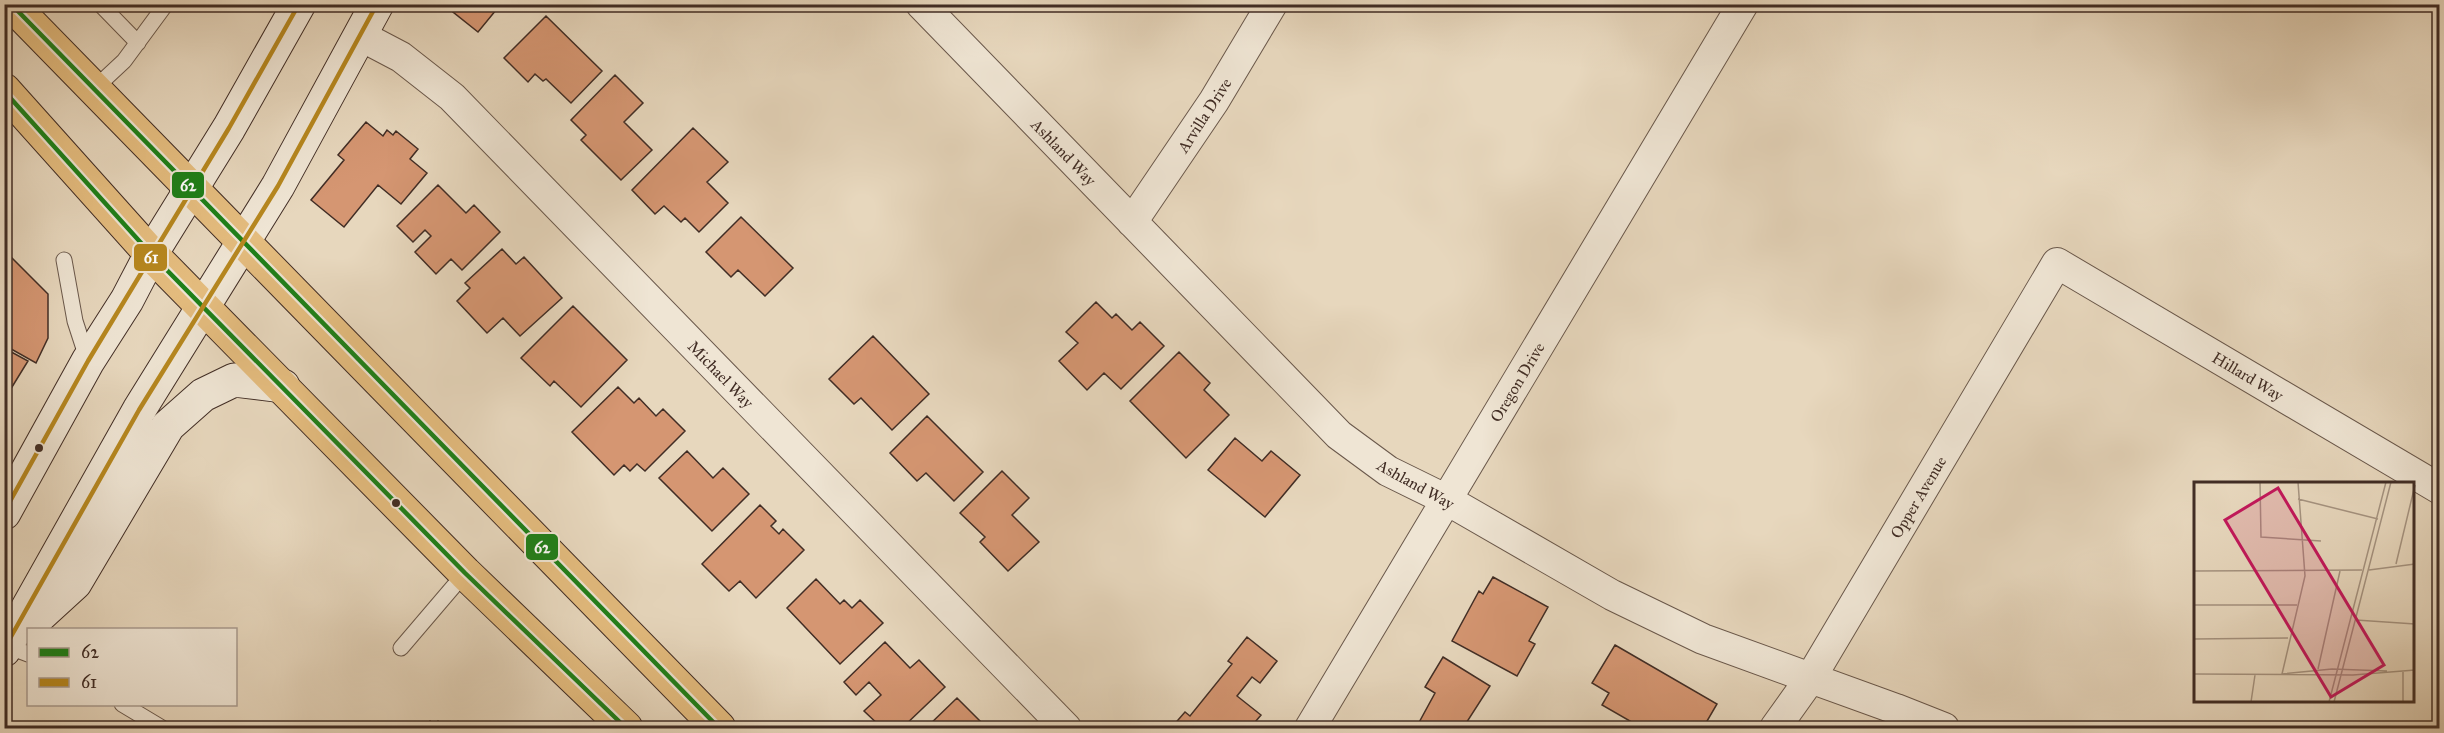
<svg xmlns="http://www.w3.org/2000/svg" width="2444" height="733" viewBox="0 0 2444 733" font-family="'IM FELL Great Primer',serif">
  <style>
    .building { fill: #d59672; stroke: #412d25; stroke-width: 1.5 }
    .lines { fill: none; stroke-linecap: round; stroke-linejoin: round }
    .lane-casing { stroke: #6a584b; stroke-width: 17 }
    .street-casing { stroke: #6a584b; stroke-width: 32 }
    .secondary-casing { stroke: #412d25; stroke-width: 35 }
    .primary-casing { stroke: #412d25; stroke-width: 35 }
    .lane { stroke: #efe5d4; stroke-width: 15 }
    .street { stroke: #efe5d4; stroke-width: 30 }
    .secondary { stroke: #efe5d4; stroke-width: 33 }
    .primary { stroke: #e4bc7e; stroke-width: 33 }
    .bus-1-casing { stroke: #efe5d4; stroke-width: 9 }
    .bus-2-casing { stroke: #efe5d4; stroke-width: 9 }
    .bus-1 { stroke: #1e8019; stroke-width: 4.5 }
    .bus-2 { stroke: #b6871f; stroke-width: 4.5 }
    .bus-dot { fill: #412d25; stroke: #efe5d4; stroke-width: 2 }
    .labels { text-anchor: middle; stroke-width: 6; stroke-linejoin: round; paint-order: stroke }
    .street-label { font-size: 16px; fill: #412d25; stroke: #efe5d4 }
    .inset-road { fill: none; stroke: #a59380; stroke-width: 1.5 }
    .view { fill: #c2185b; fill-opacity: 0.15; stroke: #c2185b; stroke-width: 3 }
    .inset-edge { fill: none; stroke: #412d25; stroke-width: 3 }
    .line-badge { stroke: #efe5d4; stroke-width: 2 }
    .badge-label { font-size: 16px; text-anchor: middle; font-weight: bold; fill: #fff }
  </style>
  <rect width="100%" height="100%" fill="#e7d7bd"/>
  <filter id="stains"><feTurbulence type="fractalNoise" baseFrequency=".00333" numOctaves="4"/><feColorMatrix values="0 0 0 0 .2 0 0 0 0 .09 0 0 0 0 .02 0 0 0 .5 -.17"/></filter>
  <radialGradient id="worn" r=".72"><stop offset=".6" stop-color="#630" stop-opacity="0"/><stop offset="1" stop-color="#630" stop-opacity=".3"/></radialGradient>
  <!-- building -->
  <path class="building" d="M 453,4 L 501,4 L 478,32 L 453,12 L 456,8 Z
    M 546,16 L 602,71 L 571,103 L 546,79 L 543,81 L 535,74 L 528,82 L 504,58 Z
    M 615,75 L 643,103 L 624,122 L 652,150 L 621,180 L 581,140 L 586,135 L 571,120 Z
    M 366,122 L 383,136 L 387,130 L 393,135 L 396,131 L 418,149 L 410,159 L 427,173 L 401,204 L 378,185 L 344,227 L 311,200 L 344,160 L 338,155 Z
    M 693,128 L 728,162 L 707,182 L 728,203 L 699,232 L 685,218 L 681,222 L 664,206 L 655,214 L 632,190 Z
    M 438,185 L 466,213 L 474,205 L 500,232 L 462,270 L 451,259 L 436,274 L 415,252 L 431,236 L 425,230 L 413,242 L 397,226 Z
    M 741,217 L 793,268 L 765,296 L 738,270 L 731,277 L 706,252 Z
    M 502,249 L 516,264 L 524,257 L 562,298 L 520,336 L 503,318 L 487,333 L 457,301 L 470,288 L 465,283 Z
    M 4,250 L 48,294 L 48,338 L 36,363 L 4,345 Z
    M 1096,302 L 1112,318 L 1116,314 L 1132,330 L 1140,322 L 1164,346 L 1121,389 L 1104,373 L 1087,390 L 1059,361 L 1078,343 L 1066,332 Z
    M 573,306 L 627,360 L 581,407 L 554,381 L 550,386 L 521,358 Z
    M 873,336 L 929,394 L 892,430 L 861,398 L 854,404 L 829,379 Z
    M 4,348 L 28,361 L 4,400 Z
    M 1179,352 L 1210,383 L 1204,390 L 1229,415 L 1186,458 L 1130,401 Z
    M 618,387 L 634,403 L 639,398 L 656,416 L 663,409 L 685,431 L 645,471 L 637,464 L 630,471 L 624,465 L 614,475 L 572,432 Z
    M 927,416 L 983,472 L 954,501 L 926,473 L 917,481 L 890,453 Z
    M 1235,438 L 1262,461 L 1271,451 L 1300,475 L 1265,517 L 1208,470 Z
    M 687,451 L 713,478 L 723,468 L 749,494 L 712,531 L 659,478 Z
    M 1002,471 L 1029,498 L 1012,515 L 1039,542 L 1008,571 L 980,542 L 985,537 L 960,513 Z
    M 760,505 L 776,521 L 771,526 L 779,534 L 783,529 L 804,550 L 756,598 L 740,581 L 729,591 L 702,564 Z
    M 1493,577 L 1548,607 L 1529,641 L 1535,644 L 1517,676 L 1452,641 L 1479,591 L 1483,594 Z
    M 816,579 L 840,604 L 844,600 L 852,608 L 860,600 L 883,623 L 840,664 L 787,608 Z
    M 1247,637 L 1277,661 L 1260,683 L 1252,677 L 1237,696 L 1261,715 L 1250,728 L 1171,728 L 1185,712 L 1190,716 L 1232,664 L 1228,661 Z
    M 885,642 L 910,668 L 919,660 L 945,687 L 902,728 L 882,728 L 864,711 L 881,695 L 869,682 L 856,695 L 844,682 Z
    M 1615,645 L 1717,704 L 1703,728 L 1642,728 L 1602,705 L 1609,693 L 1592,683 Z
    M 1443,657 L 1490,686 L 1463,728 L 1416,728 L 1435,693 L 1425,687 Z
    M 957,698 L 987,728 L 926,728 Z
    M 430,721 L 434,725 L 438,721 L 445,728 L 423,728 Z"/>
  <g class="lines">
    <defs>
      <path id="lane" d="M 100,4 L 138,43
        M 94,89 L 124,61 L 166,4
        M 64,260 L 75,321 L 88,361
        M 7,646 L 28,654
        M 401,648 L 465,573
        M 122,704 L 162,728"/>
      <path id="street" d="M 921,4 L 1339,435 L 1388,471 L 1447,500 L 1612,595 L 1703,639 L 1896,709 L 1944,728
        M 361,36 L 401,57 L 452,97 L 1066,728
        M 1132,222 L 1214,101 L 1272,4
        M 1310,728 L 1743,4
        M 1775,728 L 1810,679 L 2057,263 L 2440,489"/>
      <path id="secondary" d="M 4,513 L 88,361 L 127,300 L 151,254 L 229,128 L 299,4
        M 28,626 L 75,583 L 168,426 L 203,395 L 234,380 L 283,386
        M 4,650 L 139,410 L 278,186 L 377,4"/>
      <path id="primary" d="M 11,4 L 719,728
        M 4,90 L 151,254 L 465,573 L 626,728"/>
    </defs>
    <!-- lane casing -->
    <use href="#lane" class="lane-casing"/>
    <!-- street casing -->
    <use href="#street" class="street-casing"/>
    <!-- secondary casing -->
    <use href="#secondary" class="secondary-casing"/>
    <!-- primary casing -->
    <use href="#primary" class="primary-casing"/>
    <!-- lane -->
    <use href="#lane" class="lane"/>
    <!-- street -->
    <use href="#street" class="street"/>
    <!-- secondary -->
    <use href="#secondary" class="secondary"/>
    <!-- primary -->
    <use href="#primary" class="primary"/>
    <defs>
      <path id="bus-1" d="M 11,4 L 719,728
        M 4,91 L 151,254 L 465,573 L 626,728"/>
      <path id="bus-2" d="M 4,512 L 88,361 L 229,128 L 299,4
        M 4,649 L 139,410 L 278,186 L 377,4"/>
    </defs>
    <!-- bus-1 casing -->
    <use href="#bus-1" class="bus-1-casing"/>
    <!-- bus-2 casing -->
    <use href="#bus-2" class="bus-2-casing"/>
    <!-- bus-1 -->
    <use href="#bus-1" class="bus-1"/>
    <!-- bus-2 -->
    <use href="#bus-2" class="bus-2"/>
  </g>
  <!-- markers -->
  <g class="bus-dot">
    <circle cx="39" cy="448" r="5"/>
    <circle cx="396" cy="503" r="5"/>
  </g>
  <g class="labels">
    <!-- street labels -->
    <g class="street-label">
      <text transform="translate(1204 115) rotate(-57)" y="6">Arvilla Drive</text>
      <text transform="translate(1064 152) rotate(46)" y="6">Ashland Way</text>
      <text transform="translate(721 374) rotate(46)" y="6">Michael Way</text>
      <text transform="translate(2248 376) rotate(31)" y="6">Hillard Way</text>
      <text transform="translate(1517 382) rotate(-59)" y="6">Oregon Drive</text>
      <text transform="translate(1416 484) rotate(29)" y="6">Ashland Way</text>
      <text transform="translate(1918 497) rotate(-59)" y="6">Opper Avenue</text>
    </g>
  </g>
  <!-- overview -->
  <g transform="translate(2194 482)">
    <rect width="220" height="220" fill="#e7d7bd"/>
    <path class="inset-road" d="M 66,0 L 67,55 L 127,59M 104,17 L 184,37M 202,82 L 221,3M 175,88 L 221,82M 0,89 L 168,88M 0,123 L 103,123M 162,138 L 221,142M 0,157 L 94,156M 124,187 L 146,89M 0,192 L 159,193 L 221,188M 88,192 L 111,94 L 104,0M 88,192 L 138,187 L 193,189M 57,220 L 61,193M 135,220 L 192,0M 140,220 L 197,0M 209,220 L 209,190"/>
    <path class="view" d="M 84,6 L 190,183 L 137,215 L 31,38 Z"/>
    <rect width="220" height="220" class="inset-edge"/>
  </g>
  <g class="line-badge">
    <rect x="171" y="171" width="34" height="28" rx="6" fill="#1e8019"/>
    <rect x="133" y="243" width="35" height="29" rx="6" fill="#b6871f"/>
    <rect x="525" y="533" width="34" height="28" rx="6" fill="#1e8019"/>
  </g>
  <g class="badge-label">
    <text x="188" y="191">62</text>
    <text x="151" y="263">61</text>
    <text x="542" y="553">62</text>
  </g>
  <!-- margin -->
  <rect width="2444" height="733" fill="none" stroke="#e7d7bd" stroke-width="24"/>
  <rect x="6" y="6" width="2432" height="721" fill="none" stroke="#412d25" stroke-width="3"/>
  <rect x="12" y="12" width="2420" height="709" fill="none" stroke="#412d25" stroke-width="1.5"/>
  <!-- legend -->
  <rect x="27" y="628" width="210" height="78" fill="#efe5d4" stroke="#a99b8e" stroke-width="1.5"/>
  <rect x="39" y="648" width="30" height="9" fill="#1e8019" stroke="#a99b8e" stroke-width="1.5"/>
  <text x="81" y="658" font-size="18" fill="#412d25">62</text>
  <rect x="39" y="678" width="30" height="9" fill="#b6871f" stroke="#a99b8e" stroke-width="1.5"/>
  <text x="81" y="688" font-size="18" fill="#412d25">61</text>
  <rect width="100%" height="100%" filter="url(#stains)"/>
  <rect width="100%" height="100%" fill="url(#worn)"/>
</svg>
